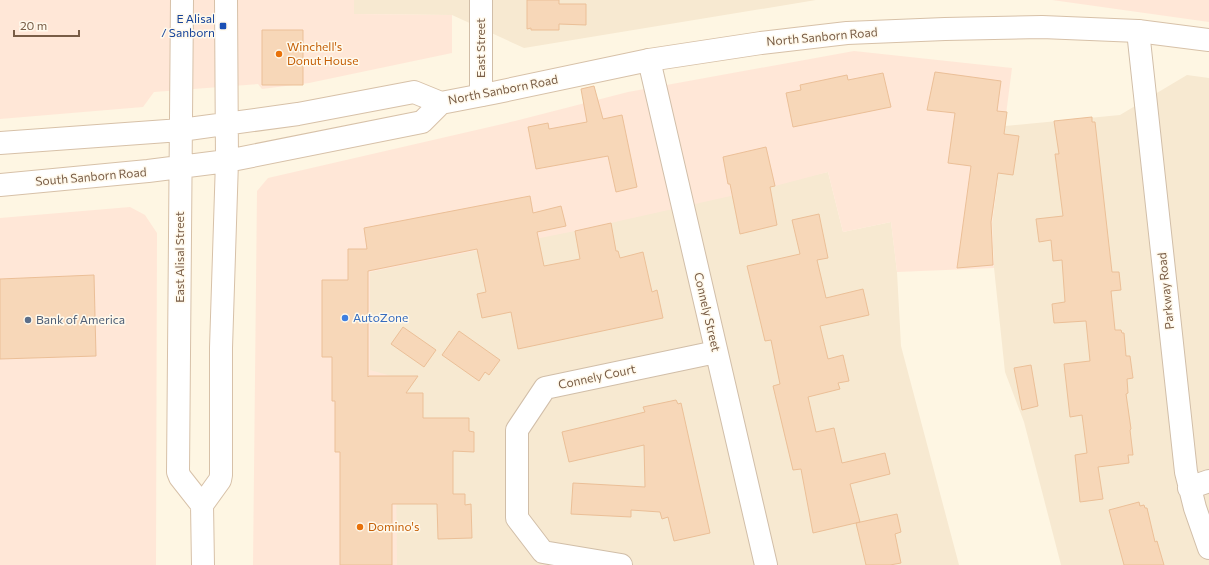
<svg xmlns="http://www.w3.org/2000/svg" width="1209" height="565" viewBox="0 0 1209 565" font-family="Commissioner,sans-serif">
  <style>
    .residential { fill: #f7e9d1 }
    .commercial { fill: #ffe7d7 }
    .building { fill: #f7d7b8; stroke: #ebbf97 }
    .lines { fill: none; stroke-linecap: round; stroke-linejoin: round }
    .street-casing { stroke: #d1bea8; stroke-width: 24 }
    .secondary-casing { stroke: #d7c1a8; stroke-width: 24 }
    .street { stroke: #fff; stroke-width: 22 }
    .secondary { stroke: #fff; stroke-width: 22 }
    .transit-dot { fill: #1a4fb4; stroke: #fff9ec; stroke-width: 1.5 }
    .food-dot { fill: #e8710a; stroke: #fff9ec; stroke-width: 1.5 }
    .shop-dot { fill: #3f7fe0; stroke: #fff9ec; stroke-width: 1.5 }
    .service-dot { fill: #5c6f8a; stroke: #fff9ec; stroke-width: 1.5 }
    .labels { text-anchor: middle; stroke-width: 3; stroke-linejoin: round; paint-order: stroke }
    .transit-label { font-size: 12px; fill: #164399; stroke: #fff9ec; text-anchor: end }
    .street-label { font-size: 12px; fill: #795d46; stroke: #fff9ec }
    .food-label { font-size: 12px; fill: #c56008; stroke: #fff9ec; text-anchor: start }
    .shop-label { font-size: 12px; fill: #366cbe; stroke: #fff9ec; text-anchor: start }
    .service-label { font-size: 12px; fill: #4e5e75; stroke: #fff9ec; text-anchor: start }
  </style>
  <rect width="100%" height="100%" fill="#fef6e3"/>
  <!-- residential -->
  <path class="residential" d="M 354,0 L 816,0 L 524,48 L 452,15 L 354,14 Z
    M 1187,75 L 1209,78 L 1209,565 L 1061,565 L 1024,422 L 1005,372 L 994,268 L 992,223 L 1005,126 L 1120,115 Z
    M 828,172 L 843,232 L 891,222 L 897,272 L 901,346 L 959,565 L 397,565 L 370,370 L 369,272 Z"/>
  <!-- commercial -->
  <path class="commercial" d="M 0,0 L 354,0 L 354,14 L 452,15 L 452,53 L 309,83 L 262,89 L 258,84 L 154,92 L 143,107 L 0,119 Z
    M 1052,0 L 1209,0 L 1209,22 Z
    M 854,51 L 1012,68 L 992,223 L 994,268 L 897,272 L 891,222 L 843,232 L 828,172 L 775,186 L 575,231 L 370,272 L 370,370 L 395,377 L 397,565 L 253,565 L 257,191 L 268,178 L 515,121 L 628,92 Z
    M 130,207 L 145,215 L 157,233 L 156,565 L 0,565 L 0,218 Z"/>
  <!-- building -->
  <path class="building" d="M 527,0 L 559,0 L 559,4 L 586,4 L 586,25 L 559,24 L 559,30 L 531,30 L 531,28 L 527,29 Z
    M 262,30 L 303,30 L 303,85 L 262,85 Z
    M 935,72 L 1001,81 L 997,111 L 1007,112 L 1004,134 L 1019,136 L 1013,175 L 998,173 L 991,222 L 993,265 L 957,268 L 971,166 L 948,163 L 955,113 L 927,110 Z
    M 883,73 L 891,107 L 793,127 L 786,93 L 801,90 L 800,85 L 847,75 L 848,80 Z
    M 594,86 L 603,119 L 622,115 L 637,187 L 616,192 L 608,156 L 536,169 L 528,127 L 548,123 L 549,129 L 587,122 L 581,89 Z
    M 1092,117 L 1092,122 L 1095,122 L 1112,272 L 1119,272 L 1121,290 L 1111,291 L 1115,330 L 1121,330 L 1122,333 L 1124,333 L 1126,356 L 1130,356 L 1133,378 L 1127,379 L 1128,393 L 1126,394 L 1131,429 L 1130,430 L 1133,455 L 1128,455 L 1129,463 L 1098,467 L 1103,499 L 1080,502 L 1075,455 L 1087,453 L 1082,415 L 1070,417 L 1064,364 L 1090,361 L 1086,321 L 1054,323 L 1052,304 L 1065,302 L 1062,260 L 1053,261 L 1051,240 L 1039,242 L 1036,219 L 1063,216 L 1055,154 L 1059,154 L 1054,121 Z
    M 766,147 L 775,186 L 770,187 L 777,225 L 740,234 L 730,184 L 728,184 L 723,157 Z
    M 530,196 L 533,213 L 561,206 L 566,226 L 537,232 L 544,266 L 580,259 L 575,231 L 611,223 L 616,251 L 618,251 L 620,258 L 643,252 L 652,292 L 657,290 L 663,318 L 518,349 L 511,312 L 482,318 L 477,294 L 486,292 L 477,249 L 368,271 L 368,377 L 369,376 L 418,376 L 406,393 L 423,393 L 423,418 L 469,418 L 469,431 L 474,432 L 474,452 L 453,451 L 453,494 L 465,494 L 465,505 L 471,504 L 472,538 L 438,539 L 437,504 L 392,504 L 392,565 L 340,565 L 340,452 L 335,452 L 335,401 L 332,401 L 332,357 L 322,357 L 322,280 L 348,280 L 348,249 L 367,249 L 364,228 Z
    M 819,214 L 828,258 L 817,260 L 826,298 L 863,289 L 869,315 L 820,326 L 828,359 L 843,355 L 849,381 L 838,383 L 840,389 L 808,397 L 816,432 L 834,428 L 842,463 L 885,453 L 890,474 L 850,484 L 860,522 L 813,533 L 801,469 L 793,470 L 773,386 L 780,384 L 771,340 L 765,341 L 747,266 L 800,254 L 792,220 Z
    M 94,275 L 96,356 L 0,359 L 0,279 Z
    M 403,327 L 436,350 L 424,367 L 391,344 Z
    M 459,331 L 500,360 L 489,375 L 485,372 L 479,381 L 442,355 Z
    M 1031,365 L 1038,406 L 1022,410 L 1014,368 Z
    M 676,400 L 678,404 L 681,403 L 710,533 L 674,541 L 668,517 L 662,519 L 660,512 L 631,510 L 631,517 L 571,514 L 573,483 L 645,487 L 644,445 L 569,462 L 562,432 L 645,412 L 643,407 Z
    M 1139,502 L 1140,506 L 1144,505 L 1145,508 L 1147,508 L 1155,542 L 1157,541 L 1164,565 L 1124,565 L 1109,510 Z
    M 897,514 L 901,532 L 895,534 L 901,563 L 890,565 L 866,565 L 856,523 Z"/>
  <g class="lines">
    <defs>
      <path id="street" d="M 1138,31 L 1186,472 L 1195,508 L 1209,548
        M 649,60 L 766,565
        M 481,95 L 481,0
        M 1189,488 L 1209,481
        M 621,565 L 543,552 L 517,518 L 517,430 L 545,388 L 716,352"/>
      <path id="secondary" d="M 182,0 L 178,472 L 180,477 L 202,505
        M 0,143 L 181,130 L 298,114 L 414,92 L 441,103 L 493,93 L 649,60 L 761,43 L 847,33 L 945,29 L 1042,27 L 1138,31 L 1209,40
        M 0,185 L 148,171 L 227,161 L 422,122 L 441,103
        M 203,565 L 202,505 L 220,480 L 221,475 L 221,348 L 227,161 L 226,0"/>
    </defs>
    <!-- street casing -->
    <use href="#street" class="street-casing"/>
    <!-- secondary casing -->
    <use href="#secondary" class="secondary-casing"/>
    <!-- street -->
    <use href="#street" class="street"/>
    <!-- secondary -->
    <use href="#secondary" class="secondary"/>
  </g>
  <!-- markers -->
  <rect class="transit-dot" x="219" y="22" width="8" height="8" rx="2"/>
  <g class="food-dot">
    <circle cx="279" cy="54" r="4"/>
    <circle cx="360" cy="527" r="4"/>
  </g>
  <circle class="shop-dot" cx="345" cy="318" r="4"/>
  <circle class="service-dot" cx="28" cy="320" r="4"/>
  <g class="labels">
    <!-- transit labels -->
    <g class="transit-label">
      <text x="215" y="23">E Alisal<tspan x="215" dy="14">/ Sanborn</tspan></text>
    </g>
    <!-- street labels -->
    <g class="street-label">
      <text transform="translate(822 37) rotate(-5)" y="4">North Sanborn Road</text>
      <text transform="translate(481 48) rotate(-90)" y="4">East Street</text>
      <text transform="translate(503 90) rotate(-11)" y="4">North Sanborn Road</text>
      <text transform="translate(91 177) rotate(-5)" y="4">South Sanborn Road</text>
      <text transform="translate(180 257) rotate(-90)" y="4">East Alisal Street</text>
      <text transform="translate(1166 291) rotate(-96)" y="4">Parkway Road</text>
      <text transform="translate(707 312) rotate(77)" y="4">Connely Street</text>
      <text transform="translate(597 377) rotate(-12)" y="4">Connely Court</text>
    </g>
    <!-- food labels -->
    <g class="food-label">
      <text x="287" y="51">Winchell's<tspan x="287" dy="14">Donut House</tspan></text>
      <text x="368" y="531">Domino's</text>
    </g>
    <!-- shop labels -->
    <g class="shop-label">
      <text x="353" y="322">AutoZone</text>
    </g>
    <!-- service labels -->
    <g class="service-label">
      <text x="36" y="324">Bank of America</text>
    </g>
  </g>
  <!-- scale -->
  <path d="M14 30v6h65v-6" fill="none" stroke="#795d46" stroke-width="2"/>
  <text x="20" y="30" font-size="12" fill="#795d46" stroke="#fff9ec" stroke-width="3" paint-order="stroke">20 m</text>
</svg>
